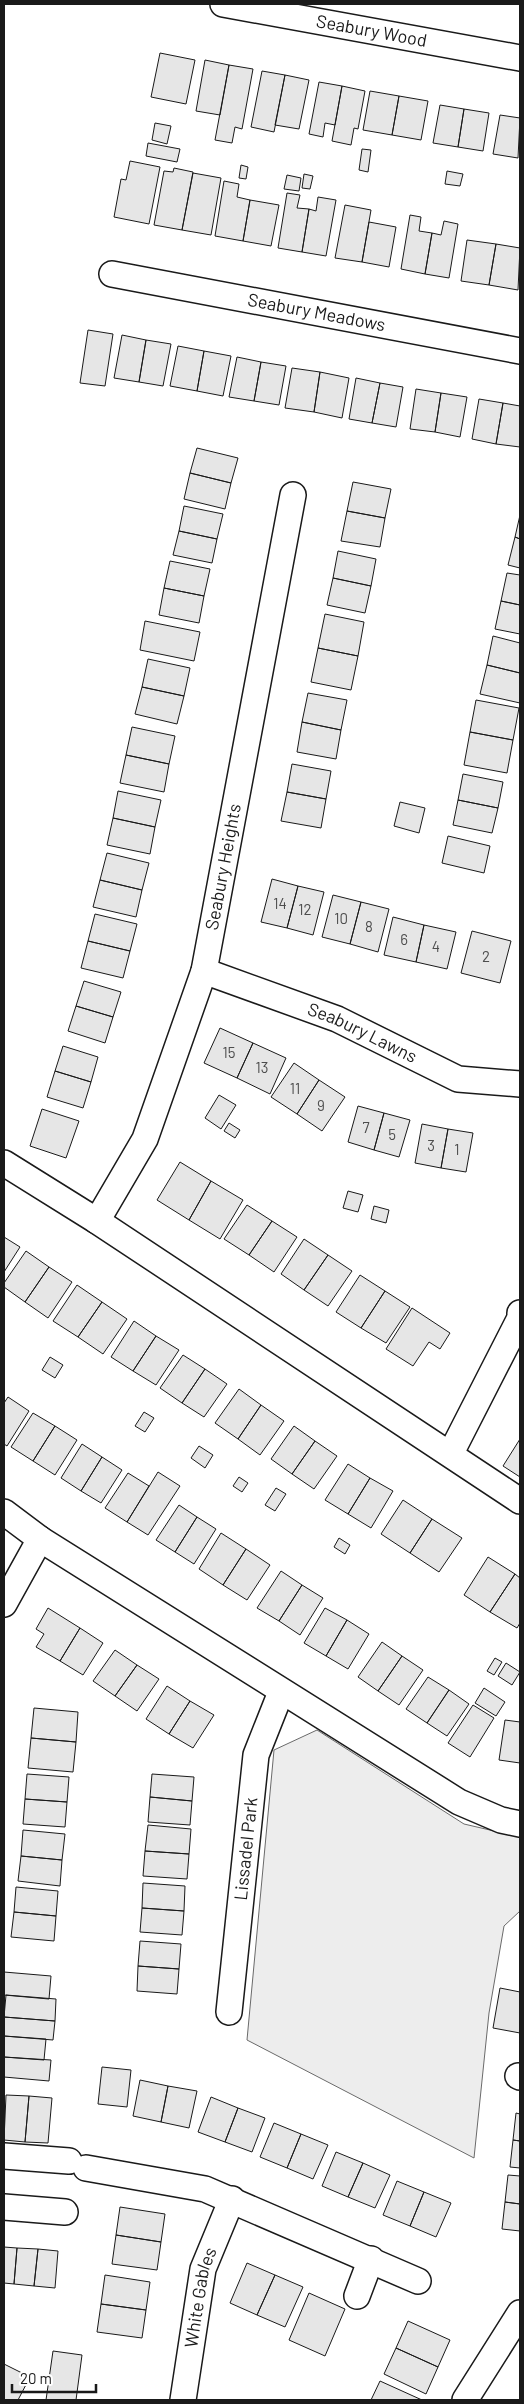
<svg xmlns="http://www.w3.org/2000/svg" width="524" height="2404" viewBox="0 0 524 2404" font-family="Barlow,sans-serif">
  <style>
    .built { fill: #ededed; stroke: #6a6a6a }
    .building { fill: #e6e6e6; stroke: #1a1a1a }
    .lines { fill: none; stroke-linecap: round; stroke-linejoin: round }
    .street-casing { stroke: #1a1a1a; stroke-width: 28 }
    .street { stroke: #fff; stroke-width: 25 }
    .labels { text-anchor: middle; stroke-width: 4; stroke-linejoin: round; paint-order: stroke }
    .number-label { font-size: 15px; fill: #4d4d4d }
    .street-label { font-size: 18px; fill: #1a1a1a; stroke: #fff }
  </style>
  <rect width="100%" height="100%" fill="#fff"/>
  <!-- built -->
  <path class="built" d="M 317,1730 L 464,1824 L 520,1837 L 520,1911 L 504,1926 L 489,2013 L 474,2158 L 247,2040 L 274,1750 Z"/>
  <!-- building -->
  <path class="building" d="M 160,53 L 195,60 L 186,104 L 151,97 Z
    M 205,60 L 229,65 L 220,115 L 196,111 Z
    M 229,65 L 253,69 L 242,129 L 235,127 L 232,143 L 215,140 Z
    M 262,71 L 285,75 L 274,132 L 251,127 Z
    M 285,75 L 309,80 L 299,129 L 275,125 Z
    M 319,82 L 342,86 L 335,125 L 325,123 L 323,137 L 309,134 Z
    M 342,86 L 365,91 L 358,129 L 354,128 L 351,145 L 332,141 Z
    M 370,91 L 399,96 L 392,135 L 363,130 Z
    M 399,96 L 428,101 L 421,140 L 392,135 Z
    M 440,105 L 464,109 L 458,147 L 433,143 Z
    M 464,109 L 489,113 L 483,151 L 458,147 Z
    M 500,115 L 520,118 L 518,158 L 493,154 Z
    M 155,123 L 171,126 L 167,144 L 152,140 Z
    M 148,143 L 180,149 L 177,162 L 146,156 Z
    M 362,149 L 371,150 L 368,172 L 359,170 Z
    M 130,161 L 160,167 L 149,224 L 114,217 L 121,179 L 126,180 Z
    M 241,165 L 248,167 L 246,179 L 239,178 Z
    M 174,168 L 193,172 L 182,230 L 154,225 L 164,171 L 173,172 Z
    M 447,171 L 463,174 L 460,186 L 445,184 Z
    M 193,173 L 221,178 L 211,235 L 182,230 Z
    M 304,174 L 313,176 L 310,189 L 302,188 Z
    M 287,175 L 301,178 L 299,191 L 284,189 Z
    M 224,181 L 239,184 L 237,197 L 250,200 L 243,241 L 215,236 Z
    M 287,193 L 300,195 L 297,208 L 309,209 L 302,252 L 278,248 Z
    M 318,197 L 336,200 L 326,256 L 302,252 L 309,209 L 316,211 Z
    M 250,200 L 279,205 L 271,246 L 243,241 Z
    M 345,205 L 371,210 L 362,262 L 335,258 Z
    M 410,215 L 421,217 L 419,231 L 432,233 L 425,274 L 401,269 Z
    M 444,221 L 458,224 L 449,278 L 425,274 L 432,233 L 441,235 Z
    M 369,222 L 396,227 L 389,267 L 362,262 Z
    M 467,240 L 496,244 L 489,285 L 461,281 Z
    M 496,244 L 520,248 L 518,290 L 489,285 Z
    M 88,330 L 113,334 L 105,386 L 80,383 Z
    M 122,335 L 146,340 L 139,382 L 114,378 Z
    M 146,340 L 171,344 L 163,386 L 139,382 Z
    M 178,346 L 204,351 L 197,391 L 170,386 Z
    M 204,351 L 231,356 L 223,396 L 197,391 Z
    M 237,357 L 261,362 L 254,401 L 229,397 Z
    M 261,362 L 286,366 L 279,405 L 254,401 Z
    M 292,368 L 320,372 L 314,412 L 285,408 Z
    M 320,372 L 349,378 L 342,418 L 314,412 Z
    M 356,378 L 380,383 L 372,423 L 349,419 Z
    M 380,383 L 403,387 L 396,427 L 372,423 Z
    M 416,389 L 441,393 L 435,432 L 410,429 Z
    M 441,393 L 467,397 L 460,437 L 435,432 Z
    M 479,399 L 503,403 L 496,444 L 472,439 Z
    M 503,403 L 520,406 L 520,447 L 496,444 Z
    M 197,448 L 238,458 L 231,483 L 190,473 Z
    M 190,473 L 231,483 L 225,509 L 184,499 Z
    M 353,482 L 391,489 L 385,518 L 347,511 Z
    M 184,506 L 223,514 L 217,539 L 179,531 Z
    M 347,511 L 385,518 L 380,547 L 341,541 Z
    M 520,515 L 520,539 L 515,537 Z
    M 179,531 L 217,539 L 212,563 L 173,555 Z
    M 515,537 L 520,539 L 520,568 L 508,565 Z
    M 338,551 L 376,559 L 371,586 L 333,578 Z
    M 170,561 L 210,569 L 204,596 L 164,588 Z
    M 507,573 L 520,575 L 520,605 L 501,601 Z
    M 333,578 L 371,586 L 365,613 L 327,605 Z
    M 164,588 L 204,596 L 199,623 L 159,615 Z
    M 501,601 L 520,605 L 520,634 L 495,629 Z
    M 325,614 L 364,622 L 358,656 L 318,648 Z
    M 145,621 L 200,632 L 194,661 L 140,650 Z
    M 493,636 L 520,643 L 520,673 L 487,665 Z
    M 318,648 L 358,656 L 351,690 L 311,682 Z
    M 148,659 L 190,668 L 184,696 L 142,687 Z
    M 487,665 L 520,673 L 520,703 L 480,694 Z
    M 142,687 L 184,696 L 177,724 L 135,714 Z
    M 308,693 L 347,700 L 341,730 L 302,722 Z
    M 476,700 L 519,708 L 513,740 L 470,732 Z
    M 302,722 L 341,730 L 336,759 L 297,752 Z
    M 132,727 L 175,736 L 169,764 L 126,755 Z
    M 470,732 L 513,740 L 507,773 L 464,765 Z
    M 126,755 L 169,764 L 164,792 L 120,783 Z
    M 292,764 L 331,771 L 326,799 L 287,792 Z
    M 463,774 L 503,782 L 498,808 L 458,800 Z
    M 118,791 L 161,800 L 155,827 L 113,818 Z
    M 287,792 L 326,799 L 321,828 L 281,821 Z
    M 458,800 L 498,808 L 492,833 L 453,825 Z
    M 400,802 L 425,808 L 419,833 L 394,826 Z
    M 113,818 L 155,827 L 150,854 L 107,845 Z
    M 448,836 L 490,846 L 484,873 L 442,863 Z
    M 107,853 L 149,863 L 142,890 L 100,880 Z
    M 272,879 L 298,886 L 287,928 L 261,922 Z
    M 100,880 L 142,890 L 136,917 L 93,907 Z
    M 298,886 L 324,892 L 313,935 L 287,928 Z
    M 333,895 L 361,902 L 350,944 L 322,937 Z
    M 361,902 L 389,909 L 378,952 L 350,944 Z
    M 95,914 L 137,924 L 130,951 L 88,941 Z
    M 393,917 L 424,925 L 416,962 L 384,955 Z
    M 424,925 L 456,932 L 447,969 L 416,962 Z
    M 472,931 L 511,941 L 500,983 L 461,973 Z
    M 88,941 L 130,951 L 123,978 L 81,968 Z
    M 84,981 L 121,992 L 113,1017 L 76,1006 Z
    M 76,1006 L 113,1017 L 105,1043 L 68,1031 Z
    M 220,1028 L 253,1043 L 237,1078 L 204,1063 Z
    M 253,1043 L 286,1058 L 270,1094 L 237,1078 Z
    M 63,1046 L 98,1057 L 91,1082 L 55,1071 Z
    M 294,1063 L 319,1080 L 297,1114 L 271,1097 Z
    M 55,1071 L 91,1082 L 83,1108 L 47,1097 Z
    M 319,1080 L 345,1097 L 322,1131 L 297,1114 Z
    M 219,1095 L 236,1105 L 221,1129 L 205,1118 Z
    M 358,1106 L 384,1113 L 374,1150 L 348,1142 Z
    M 42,1109 L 79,1121 L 66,1158 L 30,1146 Z
    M 384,1113 L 410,1120 L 399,1157 L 374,1150 Z
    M 229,1123 L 240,1130 L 235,1138 L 224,1131 Z
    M 422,1124 L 448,1129 L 441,1168 L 415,1163 Z
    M 448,1129 L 473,1133 L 466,1172 L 441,1168 Z
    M 180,1162 L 211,1181 L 189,1220 L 157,1200 Z
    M 211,1181 L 243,1200 L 220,1239 L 189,1220 Z
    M 348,1191 L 363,1195 L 358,1212 L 343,1208 Z
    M 247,1205 L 272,1221 L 249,1255 L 224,1239 Z
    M 374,1206 L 389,1210 L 386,1223 L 371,1219 Z
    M 272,1221 L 297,1237 L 274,1272 L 249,1255 Z
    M 4,1237 L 20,1247 L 4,1272 Z
    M 304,1239 L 328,1255 L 304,1290 L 281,1274 Z
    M 26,1251 L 49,1267 L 25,1302 L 4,1287 L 4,1283 Z
    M 328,1255 L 352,1271 L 328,1306 L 304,1290 Z
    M 49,1267 L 72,1282 L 48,1318 L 25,1302 Z
    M 360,1275 L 385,1291 L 361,1328 L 336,1312 Z
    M 77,1285 L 102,1302 L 78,1337 L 53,1321 Z
    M 385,1291 L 410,1307 L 386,1343 L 361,1328 Z
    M 102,1302 L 127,1319 L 103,1354 L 78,1337 Z
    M 412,1308 L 450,1333 L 440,1349 L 429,1342 L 413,1366 L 386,1349 Z
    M 134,1321 L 156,1336 L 133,1371 L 111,1357 Z
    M 156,1336 L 179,1350 L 156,1385 L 133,1371 Z
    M 183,1355 L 205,1369 L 182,1403 L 160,1388 Z
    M 50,1357 L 63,1365 L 55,1378 L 42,1370 Z
    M 205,1369 L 227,1384 L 204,1417 L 182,1403 Z
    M 239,1389 L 261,1405 L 238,1439 L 215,1423 Z
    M 8,1397 L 29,1411 L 7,1446 L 4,1444 L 4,1403 Z
    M 261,1405 L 284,1421 L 260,1455 L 238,1439 Z
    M 144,1412 L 154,1418 L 145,1432 L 135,1426 Z
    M 33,1413 L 55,1426 L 33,1461 L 11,1447 Z
    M 55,1426 L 77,1440 L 55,1475 L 33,1461 Z
    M 294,1426 L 315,1441 L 292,1474 L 271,1459 Z
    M 520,1439 L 520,1477 L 503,1466 Z
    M 315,1441 L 337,1456 L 314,1489 L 292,1474 Z
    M 82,1444 L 102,1457 L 81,1491 L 61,1478 Z
    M 199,1446 L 213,1455 L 205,1468 L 191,1458 Z
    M 102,1457 L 122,1470 L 101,1503 L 81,1491 Z
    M 348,1464 L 370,1478 L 348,1514 L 325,1500 Z
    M 158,1472 L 180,1486 L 148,1535 L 127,1522 Z
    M 128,1473 L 149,1486 L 127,1522 L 105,1508 Z
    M 239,1477 L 248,1483 L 242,1492 L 233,1486 Z
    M 370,1478 L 393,1491 L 371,1528 L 348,1514 Z
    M 276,1488 L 286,1494 L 275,1511 L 265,1505 Z
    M 403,1500 L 432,1519 L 410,1553 L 381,1534 Z
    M 179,1505 L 197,1517 L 175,1552 L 156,1540 Z
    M 197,1517 L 216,1529 L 194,1564 L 175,1552 Z
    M 432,1519 L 462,1538 L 439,1572 L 410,1553 Z
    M 221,1533 L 246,1549 L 223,1585 L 199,1569 Z
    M 339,1538 L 350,1545 L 345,1554 L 334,1547 Z
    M 246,1549 L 270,1565 L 247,1600 L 223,1585 Z
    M 488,1557 L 515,1574 L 490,1612 L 464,1595 Z
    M 281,1571 L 302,1585 L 279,1621 L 257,1608 Z
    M 515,1574 L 520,1578 L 520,1623 L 517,1628 L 490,1612 Z
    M 302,1585 L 323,1598 L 300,1635 L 279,1621 Z
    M 48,1608 L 80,1628 L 60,1661 L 36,1647 L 44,1634 L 36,1629 Z
    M 325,1608 L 347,1620 L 326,1656 L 304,1643 Z
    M 347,1620 L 369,1634 L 348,1669 L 326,1656 Z
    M 80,1628 L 103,1643 L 83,1675 L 60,1661 Z
    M 382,1642 L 402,1656 L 378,1691 L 358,1677 Z
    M 115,1650 L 137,1665 L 115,1696 L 93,1681 Z
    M 402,1656 L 423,1670 L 399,1705 L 378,1691 Z
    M 495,1658 L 502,1662 L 494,1675 L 487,1671 Z
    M 506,1663 L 520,1672 L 512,1685 L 498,1676 Z
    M 137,1665 L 159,1679 L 137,1711 L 115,1696 Z
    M 428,1677 L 449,1690 L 427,1723 L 406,1709 Z
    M 167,1686 L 190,1701 L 169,1734 L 146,1719 Z
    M 484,1688 L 505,1702 L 496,1716 L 475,1703 Z
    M 449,1690 L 469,1704 L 447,1736 L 427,1723 Z
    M 190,1701 L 214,1715 L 193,1748 L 169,1734 Z
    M 473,1705 L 494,1718 L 470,1757 L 448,1743 Z
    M 34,1708 L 78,1712 L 76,1742 L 31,1738 Z
    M 505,1720 L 520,1722 L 520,1763 L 499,1760 Z
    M 31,1738 L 76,1742 L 73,1772 L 28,1768 Z
    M 27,1774 L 69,1777 L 67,1802 L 25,1799 Z
    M 152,1774 L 194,1777 L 192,1801 L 150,1797 Z
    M 150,1797 L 192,1801 L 190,1825 L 148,1822 Z
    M 25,1799 L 67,1802 L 65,1827 L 23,1824 Z
    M 148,1825 L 191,1829 L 189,1854 L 145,1851 Z
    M 23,1830 L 65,1834 L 62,1860 L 21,1856 Z
    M 145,1851 L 189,1854 L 187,1879 L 143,1876 Z
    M 21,1856 L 62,1860 L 60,1886 L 18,1881 Z
    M 143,1883 L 185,1886 L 184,1911 L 142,1908 Z
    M 16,1887 L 58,1891 L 56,1916 L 14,1912 Z
    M 142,1908 L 184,1911 L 182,1935 L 140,1932 Z
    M 14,1912 L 56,1916 L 54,1941 L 11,1937 Z
    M 140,1941 L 181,1944 L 179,1969 L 138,1966 Z
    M 138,1966 L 179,1969 L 177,1994 L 137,1991 Z
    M 4,1972 L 51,1976 L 49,1999 L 4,1995 Z
    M 500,1988 L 520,1992 L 520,2033 L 493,2028 Z
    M 6,1995 L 56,1999 L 55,2021 L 4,2017 Z
    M 4,2017 L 55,2021 L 53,2040 L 4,2036 Z
    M 4,2036 L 46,2039 L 44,2060 L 4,2057 Z
    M 4,2057 L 51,2060 L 49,2081 L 4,2077 Z
    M 102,2067 L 131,2070 L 127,2107 L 98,2104 Z
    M 140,2080 L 168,2086 L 161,2122 L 133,2116 Z
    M 168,2086 L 197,2091 L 189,2128 L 161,2122 Z
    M 6,2095 L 29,2096 L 25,2142 L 4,2140 Z
    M 29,2096 L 52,2098 L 48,2143 L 25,2142 Z
    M 211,2097 L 238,2108 L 225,2142 L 198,2132 Z
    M 238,2108 L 265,2118 L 252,2152 L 225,2142 Z
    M 516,2113 L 520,2114 L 520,2141 L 513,2140 Z
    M 274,2123 L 301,2134 L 287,2168 L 260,2157 Z
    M 301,2134 L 328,2145 L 313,2179 L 287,2168 Z
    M 513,2140 L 520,2141 L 520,2168 L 510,2167 Z
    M 336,2152 L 363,2163 L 348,2197 L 322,2186 Z
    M 363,2163 L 390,2175 L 375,2208 L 348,2197 Z
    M 508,2175 L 520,2176 L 520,2204 L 505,2202 Z
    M 397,2181 L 424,2192 L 410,2226 L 383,2215 Z
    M 424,2192 L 451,2203 L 436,2237 L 410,2226 Z
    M 505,2202 L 520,2204 L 520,2231 L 502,2229 Z
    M 120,2207 L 165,2214 L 161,2242 L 116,2235 Z
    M 116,2235 L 161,2242 L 157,2270 L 112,2264 Z
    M 4,2247 L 17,2248 L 14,2284 L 4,2283 Z
    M 17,2248 L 38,2249 L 34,2286 L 14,2284 Z
    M 38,2249 L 58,2251 L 55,2288 L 34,2286 Z
    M 247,2263 L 275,2275 L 257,2315 L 230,2303 Z
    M 105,2275 L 150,2282 L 146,2310 L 101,2304 Z
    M 275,2275 L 303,2287 L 285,2327 L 257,2315 Z
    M 309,2293 L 345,2309 L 325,2356 L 289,2340 Z
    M 101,2304 L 146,2310 L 142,2338 L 97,2332 Z
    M 408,2321 L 450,2340 L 438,2367 L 396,2348 Z
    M 396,2348 L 438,2367 L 426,2394 L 384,2374 Z
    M 53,2351 L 82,2355 L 76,2400 L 46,2400 Z
    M 4,2364 L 30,2377 L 18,2400 L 4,2400 Z
    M 380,2381 L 422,2400 L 371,2400 Z"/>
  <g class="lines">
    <defs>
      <g id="street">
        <path id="s1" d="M 223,4 L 520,58"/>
        <path id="s2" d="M 112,274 L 520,351"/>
        <path id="s3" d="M 204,971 L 337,1019 L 458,1079 L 520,1084"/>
        <path d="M 4,1163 L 97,1221 L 520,1501"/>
        <path id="s4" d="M 97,1221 L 145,1139 L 204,971 L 293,495"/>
        <path d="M 451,1453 L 520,1318 L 520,1313"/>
        <path d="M 4,1512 L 40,1539 L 459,1802 L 501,1820 L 520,1824"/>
        <path d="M 4,1604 L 40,1539"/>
        <path id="s5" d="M 229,2012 L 256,1755 L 281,1692"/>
        <path d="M 518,2076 L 520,2077"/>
        <path d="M 4,2156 L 69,2161"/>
        <path d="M 86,2168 L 205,2189 L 418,2281"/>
        <path d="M 4,2207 L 65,2212"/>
        <path d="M 357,2296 L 371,2259"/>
        <path id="s6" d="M 183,2400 L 203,2269 L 232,2199"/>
        <path d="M 465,2400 L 520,2313"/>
      </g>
    </defs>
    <!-- street casing -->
    <use href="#street" class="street-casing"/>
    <!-- street -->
    <use href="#street" class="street"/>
  </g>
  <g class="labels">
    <!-- number labels -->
    <g class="number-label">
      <text x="280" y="909">14</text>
      <text x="305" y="915">12</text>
      <text x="341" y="924">10</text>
      <text x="369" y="932">8</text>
      <text x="404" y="945">6</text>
      <text x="436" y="952">4</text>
      <text x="486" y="962">2</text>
      <text x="229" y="1058">15</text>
      <text x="262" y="1073">13</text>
      <text x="295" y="1094">11</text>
      <text x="321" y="1111">9</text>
      <text x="366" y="1133">7</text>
      <text x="392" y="1140">5</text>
      <text x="431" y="1151">3</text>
      <text x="457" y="1155">1</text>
    </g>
    <!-- street labels -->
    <g class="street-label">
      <text dy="6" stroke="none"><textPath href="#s1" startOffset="151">Seabury Wood</textPath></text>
      <text dy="6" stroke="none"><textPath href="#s2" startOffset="208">Seabury Meadows</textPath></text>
      <text dy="6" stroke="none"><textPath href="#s4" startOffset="379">Seabury Heights</textPath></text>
      <text dy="6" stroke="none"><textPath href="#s3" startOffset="170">Seabury Lawns</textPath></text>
      <text dy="6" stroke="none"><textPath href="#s5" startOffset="164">Lissadel Park</textPath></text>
      <text dy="6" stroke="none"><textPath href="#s6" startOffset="104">White Gables</textPath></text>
    </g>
  </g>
  <!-- border -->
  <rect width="524" height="2404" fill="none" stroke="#1a1a1a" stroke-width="10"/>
  <!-- scale -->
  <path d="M12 2384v8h84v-8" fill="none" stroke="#1a1a1a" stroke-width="2.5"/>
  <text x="20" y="2384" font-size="15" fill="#1a1a1a" stroke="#ffffff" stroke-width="4" paint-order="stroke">20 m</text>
</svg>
